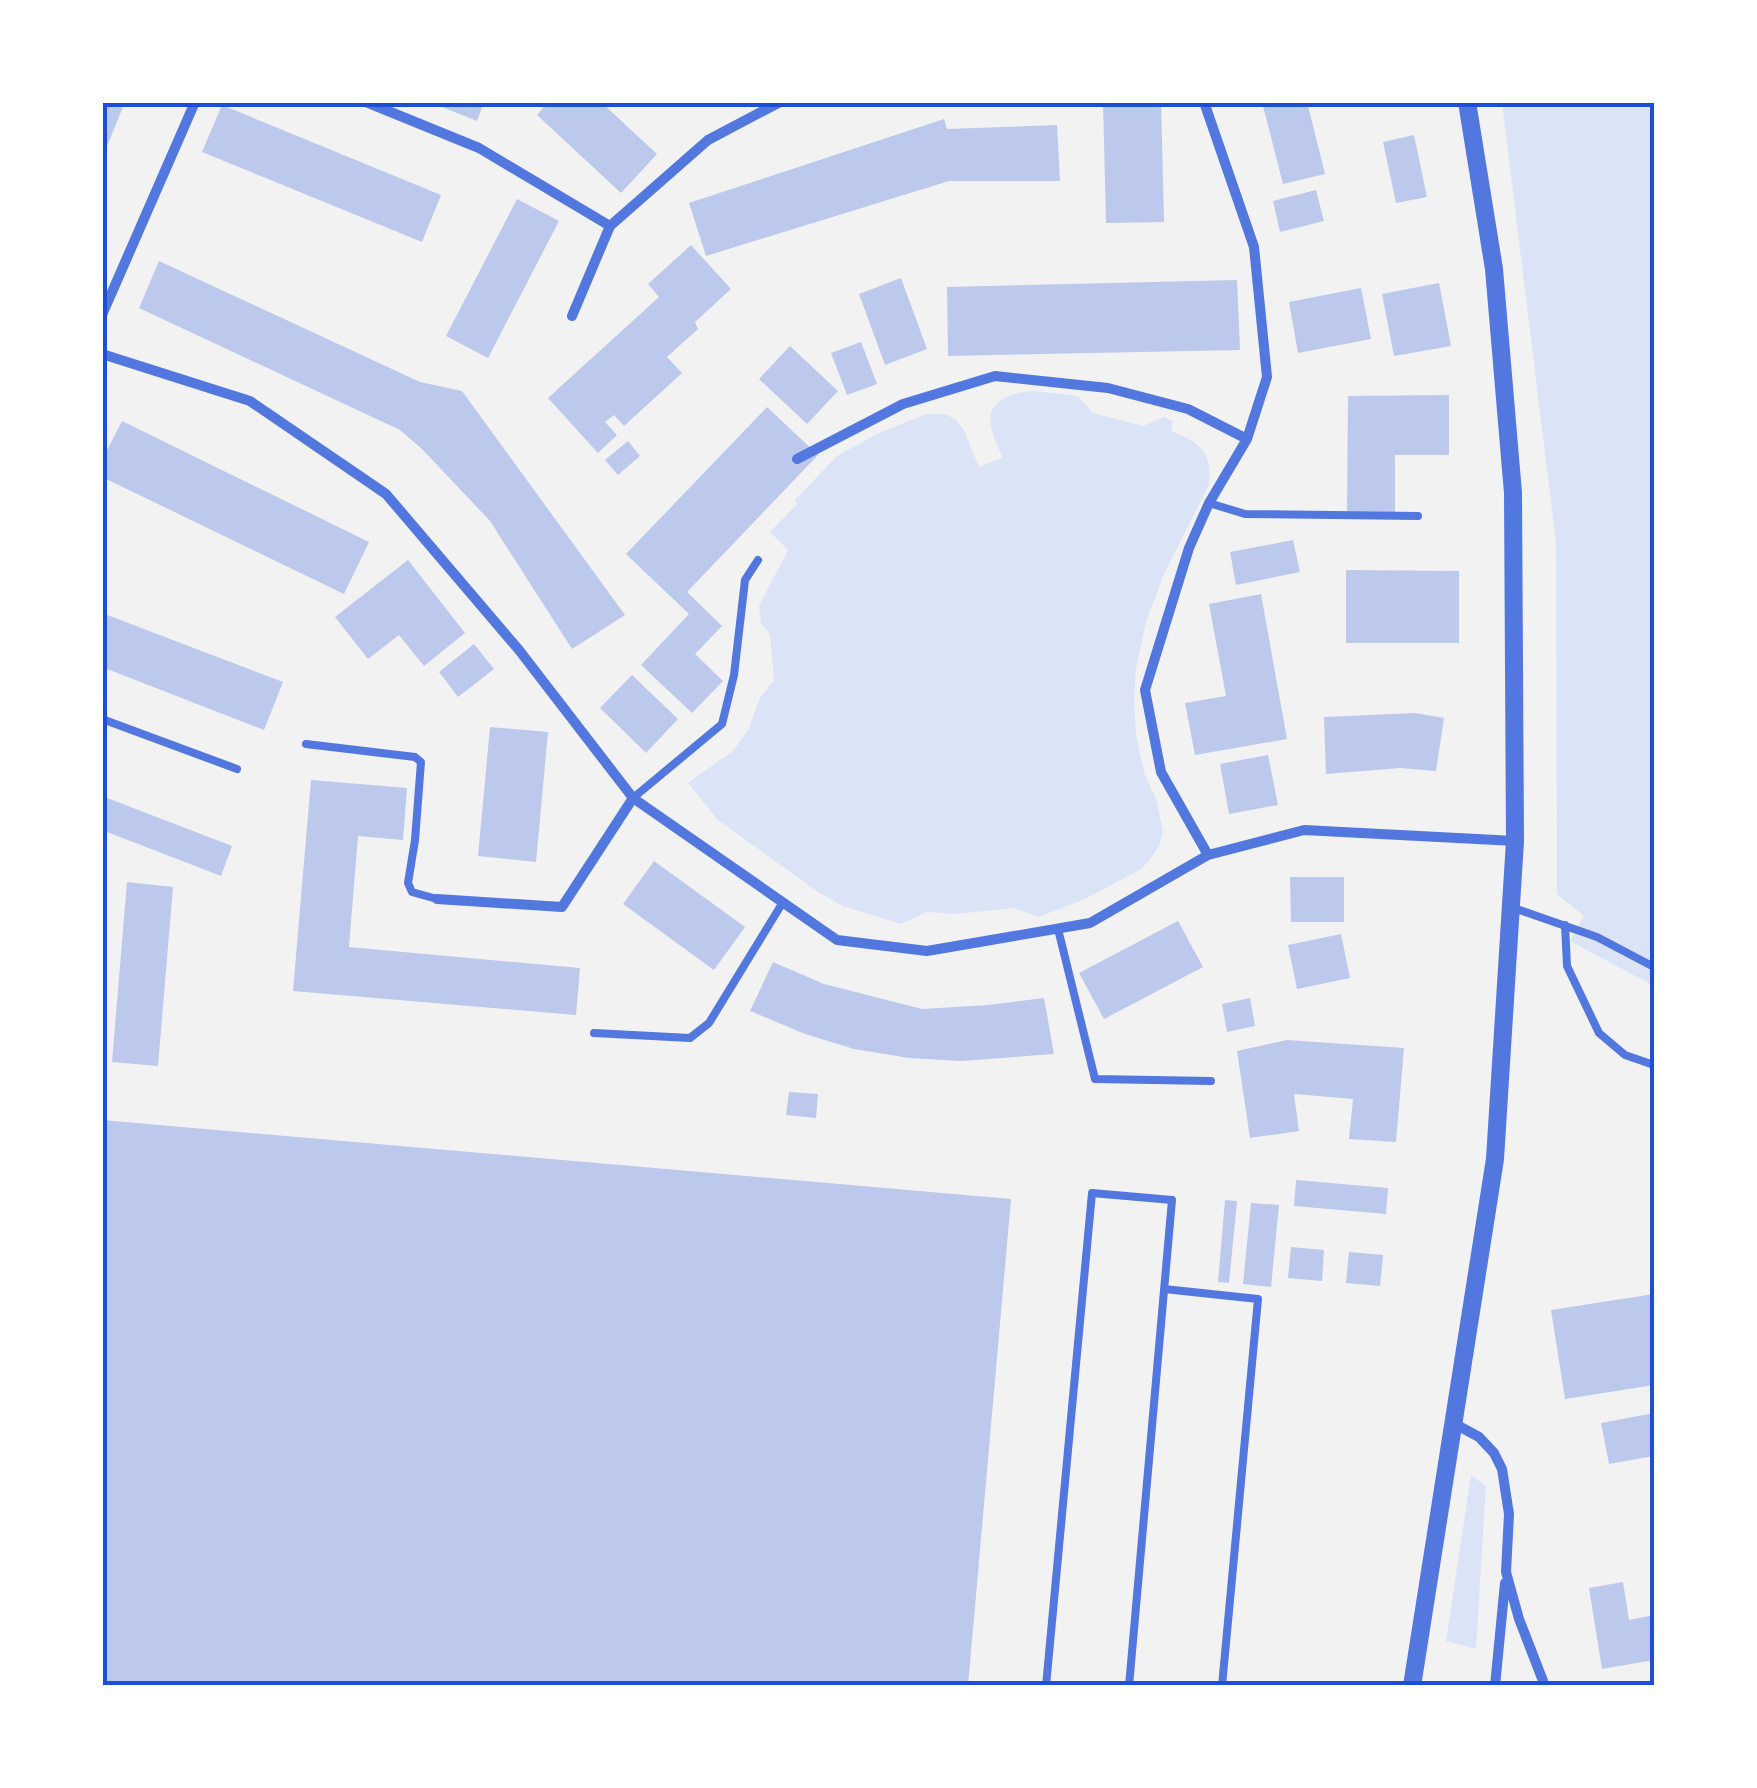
<svg xmlns="http://www.w3.org/2000/svg" width="1757" height="1788" viewBox="0 0 1757 1788" font-family="'Varela Round',sans-serif">
  <style>
    .green { fill: #dbe4f7 }
    .building { fill: #bdc9ec }
    .lines { fill: none; stroke-linecap: round; stroke-linejoin: round }
    .service { stroke: #5277de; stroke-width: 8 }
    .minor { stroke: #5277de; stroke-width: 10 }
    .tertiary { stroke: #5277de; stroke-width: 18 }
    .neatline { fill: none; stroke: #1d4ed8; stroke-width: 4 }
  </style>
  <rect width="100%" height="100%" fill="#f2f2f2"/>
  <!-- green -->
  <path class="green" d="M 1502,103 L 1654,103 L 1654,986 L 1570,941 L 1584,916 L 1557,894 L 1556,543 Z
    M 1035,391 L 1078,396 L 1093,413 L 1143,426 L 1164,417 L 1173,421 L 1171,431 C 1199,442 1213,451 1209,485 L 1164,574 L 1146,622 L 1136,669 L 1134,699 L 1136,735 L 1145,775 L 1157,801 L 1163,833 L 1159,846 L 1149,861 L 1141,869 L 1083,900 L 1038,917 L 1013,908 L 956,914 L 927,912 L 901,924 L 843,906 L 818,892 L 718,820 L 688,783 L 733,751 L 748,730 L 760,698 L 774,680 L 770,634 L 761,624 L 759,606 L 788,550 L 770,532 L 797,504 L 795,500 L 837,456 L 877,434 L 926,414 L 946,414 L 956,420 L 964,430 L 979,467 L 1002,458 C 1000,449 993,438 991,427 C 985,399 1014,392 1035,391 Z
    M 1471,1475 L 1486,1486 L 1476,1649 L 1446,1641 Z"/>
  <!-- building -->
  <path class="building" d="M 102,102 L 125,102 L 103,156 L 102,156 Z
    M 443,102 L 484,102 L 477,121 L 442,107 Z
    M 548,102 L 601,102 L 657,154 L 621,193 L 537,115 Z
    M 1103,102 L 1161,102 L 1164,222 L 1106,223 Z
    M 1262,102 L 1307,102 L 1325,174 L 1283,184 Z
    M 222,105 L 441,195 L 422,242 L 202,152 Z
    M 944,119 L 947,129 L 1057,125 L 1060,181 L 949,181 L 706,256 L 689,203 Z
    M 1414,135 L 1427,197 L 1396,203 L 1383,142 Z
    M 1316,190 L 1324,221 L 1280,232 L 1273,201 Z
    M 517,199 L 559,221 L 488,358 L 446,336 Z
    M 691,245 L 731,289 L 695,322 L 698,329 L 667,357 L 682,373 L 624,426 L 614,415 L 605,422 L 617,435 L 598,453 L 548,398 L 659,297 L 648,284 Z
    M 159,261 L 420,382 L 462,391 L 625,615 L 572,649 L 490,521 L 423,450 L 400,430 L 139,308 Z
    M 901,278 L 927,349 L 885,365 L 859,294 Z
    M 1237,280 L 1240,350 L 948,356 L 947,287 Z
    M 1439,283 L 1451,346 L 1394,356 L 1382,294 Z
    M 1361,288 L 1371,339 L 1298,353 L 1289,302 Z
    M 861,342 L 877,384 L 847,395 L 831,353 Z
    M 790,346 L 838,391 L 807,424 L 759,379 Z
    M 1449,395 L 1449,455 L 1395,455 L 1395,513 L 1347,513 L 1348,396 Z
    M 767,407 L 818,455 L 687,592 L 722,626 L 695,654 L 723,681 L 692,713 L 641,665 L 689,614 L 626,554 Z
    M 122,421 L 369,542 L 344,594 L 102,477 L 102,460 Z
    M 628,441 L 640,456 L 618,475 L 605,460 Z
    M 1293,540 L 1300,572 L 1236,585 L 1230,552 Z
    M 408,560 L 465,633 L 424,666 L 399,635 L 368,659 L 335,617 Z
    M 1346,570 L 1459,571 L 1459,643 L 1346,643 Z
    M 1261,594 L 1287,739 L 1195,755 L 1185,703 L 1226,696 L 1209,604 Z
    M 102,613 L 283,682 L 264,730 L 102,667 Z
    M 474,644 L 494,669 L 458,697 L 439,672 Z
    M 632,675 L 678,719 L 646,753 L 600,708 Z
    M 1415,713 L 1444,718 L 1436,771 L 1400,768 L 1326,774 L 1324,717 Z
    M 490,727 L 548,732 L 536,862 L 478,856 Z
    M 1268,755 L 1278,805 L 1229,814 L 1220,764 Z
    M 311,780 L 407,788 L 403,840 L 358,836 L 349,947 L 580,968 L 576,1015 L 293,991 Z
    M 102,796 L 232,846 L 221,876 L 102,830 Z
    M 654,861 L 745,927 L 714,970 L 623,904 Z
    M 1290,877 L 1344,877 L 1344,922 L 1291,922 Z
    M 127,882 L 173,887 L 158,1066 L 112,1062 Z
    M 1178,921 L 1203,967 L 1104,1019 L 1079,973 Z
    M 1341,934 L 1350,978 L 1297,989 L 1288,945 Z
    M 773,962 L 824,984 L 922,1009 L 988,1005 L 1044,998 L 1054,1054 L 961,1061 L 909,1058 L 854,1049 L 805,1034 L 750,1011 Z
    M 1250,998 L 1255,1026 L 1227,1032 L 1222,1004 Z
    M 1287,1040 L 1404,1048 L 1396,1142 L 1349,1139 L 1353,1099 L 1294,1094 L 1299,1131 L 1250,1138 L 1237,1051 Z
    M 789,1092 L 818,1094 L 816,1118 L 786,1115 Z
    M 102,1120 L 1011,1199 L 968,1686 L 102,1686 Z
    M 1296,1180 L 1388,1188 L 1386,1214 L 1294,1206 Z
    M 1225,1200 L 1237,1201 L 1229,1283 L 1218,1282 Z
    M 1251,1203 L 1279,1205 L 1271,1287 L 1243,1284 Z
    M 1291,1247 L 1324,1250 L 1322,1281 L 1288,1278 Z
    M 1349,1252 L 1383,1255 L 1380,1286 L 1346,1283 Z
    M 1654,1294 L 1654,1385 L 1565,1399 L 1551,1310 Z
    M 1654,1413 L 1654,1456 L 1609,1464 L 1601,1423 Z
    M 1623,1582 L 1629,1620 L 1654,1615 L 1654,1660 L 1602,1669 L 1589,1588 Z"/>
  <g class="lines">
    <!-- service -->
    <path class="service" d="M 1209,503 L 1245,514 L 1418,516
      M 102,719 L 237,769
      M 306,744 L 415,757 L 421,762 L 415,840 L 408,883 L 412,892 L 437,899
      M 633,798 L 722,724 L 734,675 L 745,580 L 758,560
      M 1511,907 L 1597,937 L 1654,967
      M 1565,925 L 1567,966 L 1599,1033 L 1625,1055 L 1654,1065
      M 1058,929 L 1095,1079 L 1211,1081
      M 594,1033 L 690,1038 L 709,1023 L 783,902
      M 1164,1289 L 1258,1299 L 1222,1686
      M 1046,1686 L 1092,1193 L 1172,1200 L 1129,1686"/>
    <!-- minor -->
    <path class="minor" d="M 366,102 L 479,148 L 610,226 L 708,140 L 780,102
      M 1204,102 L 1254,247 L 1267,377 L 1247,439 L 1209,503 L 1189,548 L 1145,690 L 1161,772 L 1208,855
      M 102,315 L 195,102
      M 572,316 L 610,226
      M 102,354 L 250,401 L 386,494 L 519,650 L 633,798 L 837,940 L 927,951 L 1090,923 L 1208,855 L 1304,830 L 1515,841
      M 797,459 L 903,404 L 995,376 L 1108,388 L 1188,409 L 1247,439
      M 437,899 L 562,907 L 633,798
      M 1455,1424 L 1479,1437 L 1494,1453 L 1502,1469 L 1509,1514 L 1506,1572 L 1519,1619 L 1545,1686
      M 1495,1686 L 1505,1583"/>
    <!-- tertiary -->
    <path class="tertiary" d="M 1412,1686 L 1495,1159 L 1515,841 L 1513,493 L 1494,269 L 1467,102"/>
  </g>
  <!-- border -->
  <rect width="1757" height="1788" fill="none" stroke="#ffffff" stroke-width="210"/>
  <rect x="105" y="105" width="1547" height="1578" class="neatline"/>
</svg>
